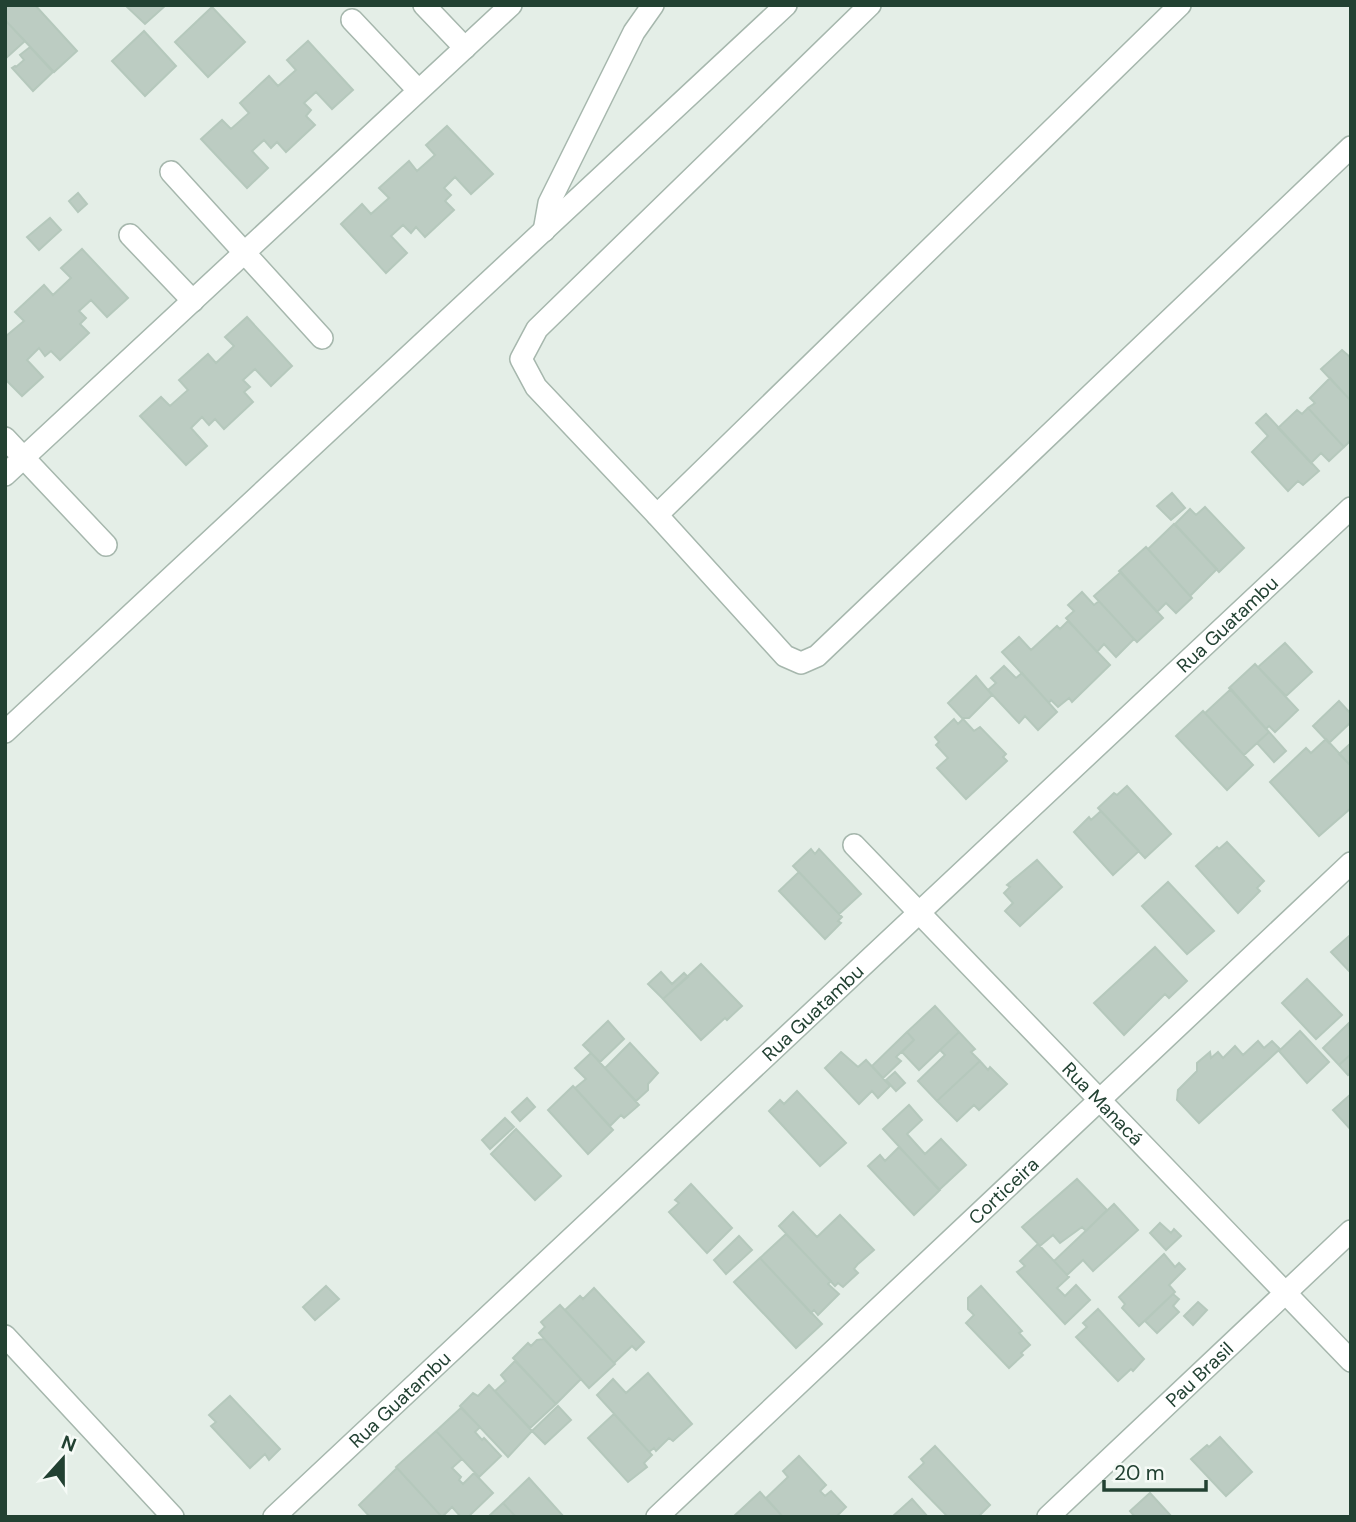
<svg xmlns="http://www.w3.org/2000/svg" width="1356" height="1522" viewBox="0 0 1356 1522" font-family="'DM Sans',sans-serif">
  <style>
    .building { fill: #bcccc2; stroke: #b5c8bc; stroke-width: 2 }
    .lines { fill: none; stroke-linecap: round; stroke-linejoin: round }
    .minor-casing { stroke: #a6b7ad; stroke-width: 24 }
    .minor { stroke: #fff; stroke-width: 21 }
    .labels { text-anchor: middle; stroke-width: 5; stroke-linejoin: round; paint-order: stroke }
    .street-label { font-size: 19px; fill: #224132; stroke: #f5faf6 }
  </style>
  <rect width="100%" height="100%" fill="#e4eee7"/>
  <!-- building -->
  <path class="building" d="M 5,5 L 35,5 L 77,51 L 54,72 L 5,20 Z
    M 125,5 L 166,5 L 145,24 Z
    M 212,7 L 245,42 L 208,77 L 175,42 Z
    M 5,20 L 25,41 L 5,59 Z
    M 144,31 L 176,66 L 145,96 L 112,61 Z
    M 308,41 L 353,90 L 332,109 L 316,92 L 304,103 L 311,110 L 306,116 L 315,125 L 286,152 L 277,142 L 271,148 L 264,140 L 252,151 L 268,168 L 247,188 L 201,139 L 222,120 L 231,129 L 249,113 L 240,103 L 269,76 L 278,86 L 296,70 L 287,60 Z
    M 30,47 L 53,72 L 33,91 L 12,68 L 15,66 L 16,67 L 24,60 L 20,55 Z
    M 447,126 L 493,174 L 471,194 L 455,177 L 444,188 L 451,195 L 445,201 L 454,210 L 425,237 L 416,227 L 411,233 L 403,225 L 391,236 L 407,253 L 386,273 L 341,224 L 362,204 L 371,214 L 389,198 L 379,188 L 409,161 L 417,171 L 435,155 L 426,145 Z
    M 78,193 L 87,204 L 78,212 L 69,201 Z
    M 50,218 L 61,230 L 39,250 L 27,237 Z
    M 82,249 L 128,298 L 107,317 L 91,300 L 79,311 L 86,318 L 80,324 L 89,333 L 60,360 L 51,351 L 45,356 L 39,348 L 27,360 L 43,377 L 22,396 L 5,379 L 5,337 L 24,321 L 15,312 L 44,285 L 53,295 L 71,278 L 61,268 Z
    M 247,317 L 292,366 L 271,386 L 255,369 L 243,380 L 250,387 L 244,392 L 253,402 L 224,429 L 215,419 L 209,425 L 202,417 L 191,428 L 207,446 L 186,465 L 140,416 L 161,397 L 170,406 L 188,390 L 179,380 L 208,354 L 216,363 L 234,346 L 225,337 Z
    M 1342,350 L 1351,358 L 1351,401 L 1321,369 Z
    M 1330,378 L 1351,401 L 1351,440 L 1344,447 L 1308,408 L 1315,403 L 1310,398 Z
    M 1308,408 L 1344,447 L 1329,461 L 1321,453 L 1311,463 L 1278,428 L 1297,410 L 1302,414 Z
    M 1266,414 L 1319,471 L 1303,485 L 1298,481 L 1288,491 L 1252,452 L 1268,436 L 1256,423 Z
    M 1172,493 L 1185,508 L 1171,520 L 1157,506 Z
    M 1205,507 L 1244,548 L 1219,572 L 1175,524 L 1190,509 L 1196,515 Z
    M 1174,524 L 1217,569 L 1190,596 L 1148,549 Z
    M 1146,547 L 1192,598 L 1176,613 L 1166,603 L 1157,612 L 1119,571 Z
    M 1121,572 L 1163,618 L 1137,642 L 1094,596 Z
    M 1082,592 L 1094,605 L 1099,601 L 1134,639 L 1116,657 L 1104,644 L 1097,652 L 1066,618 L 1074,611 L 1068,605 Z
    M 1068,621 L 1110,665 L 1072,702 L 1069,698 L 1058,707 L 1051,700 L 1049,703 L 1002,652 L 1019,637 L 1031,650 L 1057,626 L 1060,629 Z
    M 1285,643 L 1312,672 L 1286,696 L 1258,667 Z
    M 1255,664 L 1298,710 L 1275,732 L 1269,726 L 1266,729 L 1229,688 Z
    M 1004,666 L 1016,678 L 1022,673 L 1057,712 L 1038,730 L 1025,716 L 1019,723 L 988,690 L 996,683 L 991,678 Z
    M 976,676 L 992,695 L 969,718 L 962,718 L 948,703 Z
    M 1231,689 L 1269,732 L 1244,755 L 1205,713 Z
    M 1339,701 L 1351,714 L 1351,722 L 1329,743 L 1313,726 Z
    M 1203,711 L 1253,765 L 1227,790 L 1176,736 Z
    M 954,719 L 958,724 L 963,719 L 974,731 L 980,727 L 1006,754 L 1003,757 L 1007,761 L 966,799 L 937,768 L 948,758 L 936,745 L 939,742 L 935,737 Z
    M 1269,732 L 1286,751 L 1274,762 L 1257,743 Z
    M 1326,739 L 1351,766 L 1351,808 L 1319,836 L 1270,782 L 1306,748 L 1311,753 Z
    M 1351,743 L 1351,766 L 1339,754 Z
    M 1127,786 L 1171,834 L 1145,858 L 1098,808 L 1114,793 L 1117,795 Z
    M 1101,811 L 1139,851 L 1113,875 L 1074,832 L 1089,817 L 1091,820 Z
    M 1227,842 L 1264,881 L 1257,888 L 1260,891 L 1238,913 L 1196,866 L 1217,847 L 1219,849 Z
    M 811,849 L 815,854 L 819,849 L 861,894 L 839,914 L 793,866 Z
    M 1037,860 L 1062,887 L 1020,926 L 1005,911 L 1013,903 L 1004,893 L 1010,887 L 1007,885 Z
    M 799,872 L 842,917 L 838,921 L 841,923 L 825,939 L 779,891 Z
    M 1168,882 L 1214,931 L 1187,954 L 1142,906 Z
    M 1349,936 L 1351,938 L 1351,973 L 1331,952 Z
    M 1155,947 L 1187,981 L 1169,998 L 1165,994 L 1124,1035 L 1094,1003 Z
    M 701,964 L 742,1006 L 727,1020 L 725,1018 L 701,1040 L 663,999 Z
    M 661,972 L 672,984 L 684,973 L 688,977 L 663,999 L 648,984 Z
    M 1307,979 L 1342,1015 L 1316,1039 L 1282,1003 Z
    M 935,1006 L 959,1032 L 919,1070 L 902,1052 L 914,1040 L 907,1032 Z
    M 608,1021 L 624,1039 L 600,1062 L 583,1045 Z
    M 1349,1023 L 1351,1054 L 1339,1065 L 1323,1048 Z
    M 1300,1031 L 1329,1062 L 1307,1083 L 1279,1051 Z
    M 907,1032 L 914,1040 L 896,1057 L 901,1061 L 883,1078 L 872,1066 Z
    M 959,1032 L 975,1049 L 971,1052 L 980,1061 L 937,1101 L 918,1081 L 945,1055 L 940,1050 Z
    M 1258,1041 L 1264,1048 L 1272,1041 L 1280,1049 L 1199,1123 L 1177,1100 L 1178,1090 L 1197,1071 L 1197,1063 L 1210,1052 L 1211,1058 L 1218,1052 L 1223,1058 L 1235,1046 L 1243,1055 Z
    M 630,1043 L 658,1073 L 648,1084 L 648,1090 L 636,1101 L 605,1068 Z
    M 841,1052 L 858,1067 L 866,1060 L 890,1086 L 878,1098 L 872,1091 L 859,1104 L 825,1068 Z
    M 591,1053 L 639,1105 L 624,1118 L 621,1115 L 610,1126 L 575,1088 L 586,1079 L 575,1068 Z
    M 1351,1054 L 1351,1072 L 1348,1075 L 1339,1065 Z
    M 980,1061 L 988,1070 L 990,1067 L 1007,1084 L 979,1110 L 974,1105 L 957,1121 L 937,1101 Z
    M 895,1072 L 905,1083 L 896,1091 L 886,1080 Z
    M 573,1086 L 613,1130 L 588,1154 L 548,1110 Z
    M 797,1091 L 846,1143 L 820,1166 L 769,1111 L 780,1100 L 784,1104 Z
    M 1351,1094 L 1351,1130 L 1333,1110 Z
    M 527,1098 L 535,1107 L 520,1121 L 512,1112 Z
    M 909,1105 L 922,1120 L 907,1134 L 925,1154 L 941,1139 L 966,1165 L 939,1190 L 883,1129 Z
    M 505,1118 L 514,1127 L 490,1149 L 482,1140 Z
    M 516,1129 L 561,1176 L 535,1200 L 491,1154 Z
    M 899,1147 L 940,1190 L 914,1215 L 868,1166 L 880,1155 L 885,1161 Z
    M 1077,1179 L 1107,1210 L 1086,1231 L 1082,1227 L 1060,1243 L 1053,1235 L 1040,1246 L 1022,1227 Z
    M 691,1184 L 732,1228 L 707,1253 L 669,1212 L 679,1203 L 675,1200 Z
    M 1114,1204 L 1138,1230 L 1093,1271 L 1083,1260 L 1067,1275 L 1054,1261 Z
    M 793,1212 L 817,1237 L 840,1215 L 874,1250 L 858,1264 L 854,1269 L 858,1273 L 843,1287 L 838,1283 L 835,1286 L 779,1226 Z
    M 1160,1223 L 1171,1233 L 1174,1229 L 1181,1236 L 1166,1250 L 1150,1233 Z
    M 786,1234 L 831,1281 L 828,1284 L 839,1294 L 818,1315 L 814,1310 L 811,1313 L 760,1258 Z
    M 739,1236 L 752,1250 L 726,1274 L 714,1260 Z
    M 1038,1244 L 1069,1277 L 1057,1288 L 1065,1296 L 1076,1285 L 1090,1300 L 1065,1324 L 1017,1272 L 1025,1266 L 1020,1261 Z
    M 1164,1254 L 1175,1267 L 1179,1263 L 1185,1269 L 1169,1285 L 1175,1292 L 1139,1326 L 1122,1308 L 1125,1304 L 1119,1297 Z
    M 760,1258 L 822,1324 L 796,1348 L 734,1282 Z
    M 326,1286 L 339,1299 L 315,1320 L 303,1307 Z
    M 981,1286 L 1022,1331 L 1019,1333 L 1030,1345 L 1021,1353 L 1023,1355 L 1009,1368 L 966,1323 L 974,1315 L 968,1309 L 968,1298 Z
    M 594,1288 L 644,1342 L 636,1350 L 632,1346 L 614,1363 L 565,1310 L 580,1296 L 583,1299 Z
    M 1173,1294 L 1179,1299 L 1173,1306 L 1179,1312 L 1157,1333 L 1145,1321 Z
    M 1198,1302 L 1207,1310 L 1193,1325 L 1184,1316 Z
    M 560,1305 L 615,1364 L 589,1388 L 539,1333 L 545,1327 L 541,1322 Z
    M 1098,1309 L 1144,1359 L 1133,1371 L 1131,1369 L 1118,1381 L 1076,1337 L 1087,1327 L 1083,1323 Z
    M 544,1339 L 581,1379 L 556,1404 L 513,1358 L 528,1343 L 531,1346 L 537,1340 Z
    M 515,1361 L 556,1404 L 530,1428 L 495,1391 L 506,1381 L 501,1375 Z
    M 648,1373 L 692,1424 L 673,1441 L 669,1438 L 656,1451 L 654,1448 L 649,1452 L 597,1395 L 613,1379 L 626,1393 Z
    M 489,1385 L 532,1431 L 508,1457 L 460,1406 L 473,1393 L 478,1396 Z
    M 230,1396 L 280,1449 L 269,1460 L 265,1454 L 250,1468 L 211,1426 L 216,1422 L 209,1415 Z
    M 558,1406 L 571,1420 L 545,1444 L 532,1431 Z
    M 461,1408 L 480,1427 L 475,1432 L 482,1440 L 484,1438 L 501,1456 L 479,1477 L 436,1431 Z
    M 614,1414 L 652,1455 L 644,1463 L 647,1467 L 628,1482 L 588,1438 Z
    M 436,1431 L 462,1459 L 452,1468 L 461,1477 L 459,1480 L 463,1484 L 474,1473 L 493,1493 L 468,1517 L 461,1517 L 452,1507 L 442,1517 L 396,1467 Z
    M 1220,1437 L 1252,1472 L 1226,1496 L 1191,1459 L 1207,1445 L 1209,1447 Z
    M 935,1446 L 990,1505 L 978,1517 L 948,1517 L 909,1477 L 924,1463 L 921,1459 Z
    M 799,1456 L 826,1485 L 820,1491 L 825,1496 L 831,1491 L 846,1507 L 836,1517 L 783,1517 L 766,1498 L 788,1477 L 783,1471 Z
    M 397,1468 L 442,1517 L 370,1517 L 359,1505 Z
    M 529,1478 L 564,1517 L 516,1517 L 503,1503 Z
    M 760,1492 L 783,1517 L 733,1517 Z
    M 1150,1493 L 1172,1517 L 1135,1517 L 1130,1511 Z
    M 912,1499 L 928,1517 L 892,1517 Z
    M 503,1503 L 516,1517 L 488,1517 Z"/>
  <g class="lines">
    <defs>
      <g id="minor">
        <path d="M 424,5 L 465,48"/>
        <path d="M 870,5 L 537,329 L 521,359 L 536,387 L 657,515 L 785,656 L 801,663 L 817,656 L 1351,147"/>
        <path d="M 352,20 L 418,90"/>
        <path d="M 171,172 L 322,338"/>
        <path d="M 544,231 L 549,203 L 634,32 L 653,5"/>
        <path d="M 130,235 L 193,301"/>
        <path d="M 5,438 L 106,545"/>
        <path d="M 5,475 L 511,5"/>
        <path d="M 657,515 L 1180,5"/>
        <path d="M 5,732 L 786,5"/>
        <path id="s1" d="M 854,845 L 1351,1361"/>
        <path d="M 5,1336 L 173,1517"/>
        <path id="s2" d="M 274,1517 L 1351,508"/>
        <path id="s3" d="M 657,1517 L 1351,863"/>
        <path id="s4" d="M 1048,1517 L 1351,1231"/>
      </g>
    </defs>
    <!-- minor casing -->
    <use href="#minor" class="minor-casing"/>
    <!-- minor -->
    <use href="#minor" class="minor"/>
  </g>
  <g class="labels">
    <!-- street labels -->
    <g class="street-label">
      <text dy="7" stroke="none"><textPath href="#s2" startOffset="1306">Rua Guatambu</textPath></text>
      <text dy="7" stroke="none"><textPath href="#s2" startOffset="738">Rua Guatambu</textPath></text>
      <text dy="7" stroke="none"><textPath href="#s1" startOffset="359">Rua Manacá</textPath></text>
      <text dy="7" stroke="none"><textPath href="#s3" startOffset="476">Corticeira</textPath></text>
      <text dy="7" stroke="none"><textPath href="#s4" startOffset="208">Pau Brasil</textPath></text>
      <text dy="7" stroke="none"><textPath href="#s2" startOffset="172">Rua Guatambu</textPath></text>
    </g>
  </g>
  <!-- border -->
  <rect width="1356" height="1522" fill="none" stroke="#224132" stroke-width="14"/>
  <!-- north arrow -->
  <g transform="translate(63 1459) rotate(21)" stroke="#f5faf6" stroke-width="5" paint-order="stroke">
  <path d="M0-5L12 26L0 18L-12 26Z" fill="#224132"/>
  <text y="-10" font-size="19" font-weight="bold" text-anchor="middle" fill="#224132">N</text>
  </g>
  <!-- scale -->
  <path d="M1104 1480v10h102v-10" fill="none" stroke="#224132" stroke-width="3.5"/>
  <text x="1114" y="1480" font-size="21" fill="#224132" stroke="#f5faf6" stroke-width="5" paint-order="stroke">20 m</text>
</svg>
